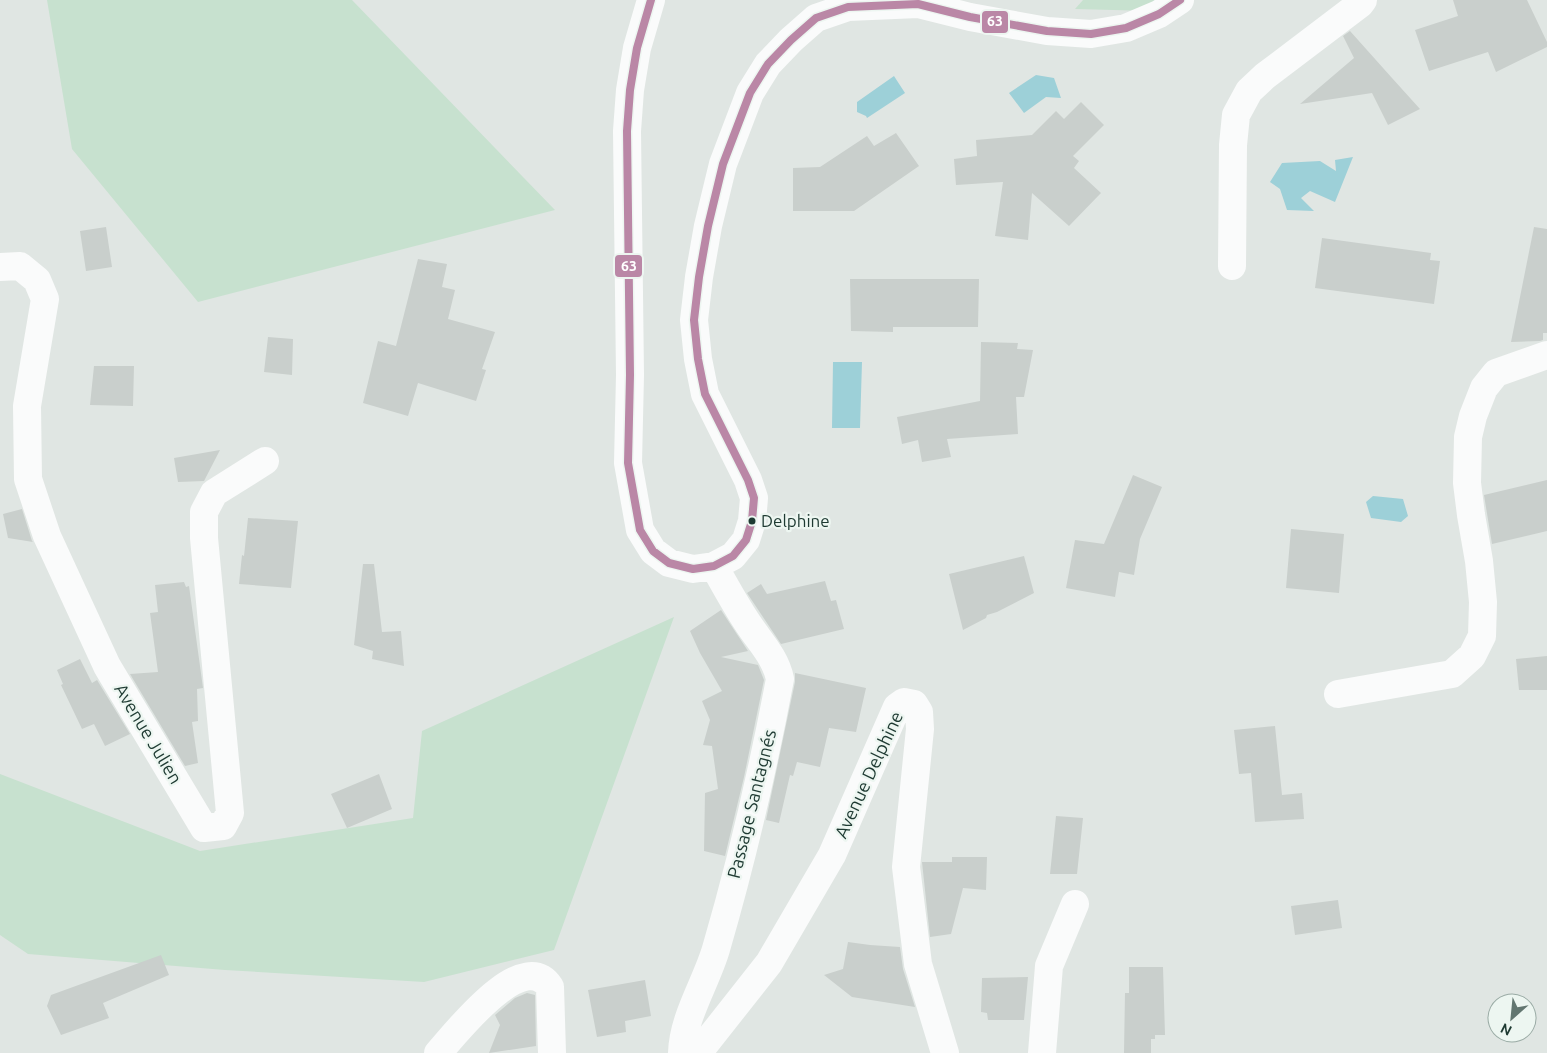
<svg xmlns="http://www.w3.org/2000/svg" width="1547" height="1053" viewBox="0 0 1547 1053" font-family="Ubuntu,sans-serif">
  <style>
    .green { fill: #c7e1cf }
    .water { fill: #9dd0d8 }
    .building { fill: #c9cfcc }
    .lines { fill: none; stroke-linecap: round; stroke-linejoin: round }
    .minor { stroke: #fafbfb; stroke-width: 28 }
    .bus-1-casing { stroke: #edf6f1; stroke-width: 11 }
    .bus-1 { stroke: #ba87a6; stroke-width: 8 }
    .bus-dot { fill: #1e3a32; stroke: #edf6f1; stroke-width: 2 }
    .labels { text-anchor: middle; stroke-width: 4.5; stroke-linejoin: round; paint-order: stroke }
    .bus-label { font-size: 17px; fill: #1e3a32; stroke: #edf6f1; text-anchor: start }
    .street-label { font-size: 18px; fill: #1e3a32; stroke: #edf6f1 }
    .line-badge { stroke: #edf6f1; stroke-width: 2 }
    .badge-label { font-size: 14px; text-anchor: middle; font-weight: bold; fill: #fff }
  </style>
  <rect width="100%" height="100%" fill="#e0e6e3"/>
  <!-- green -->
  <path class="green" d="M 47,0 L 352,0 L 555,210 L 198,302 L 72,149 Z
    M 1083,0 L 1163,0 L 1151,11 L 1075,9 Z
    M 674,617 L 554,950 L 424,982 L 225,970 L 28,954 L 0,935 L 0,774 L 200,851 L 413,818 L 422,731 Z"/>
  <!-- water -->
  <path class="water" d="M 1036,75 L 1054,78 L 1061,98 L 1046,97 L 1024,113 L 1009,93 Z
    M 894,76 L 905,93 L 867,118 L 866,116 L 857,112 L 857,102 Z
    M 1353,157 L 1335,202 L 1310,191 L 1301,198 L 1314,211 L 1287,210 L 1280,189 L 1270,182 L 1282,163 L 1320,161 L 1336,171 L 1335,160 Z
    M 833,362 L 862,362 L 860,428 L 832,428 Z
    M 1373,496 L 1403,499 L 1408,516 L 1401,522 L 1371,518 L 1366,502 Z"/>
  <!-- building -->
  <path class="building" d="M 1453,0 L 1527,0 L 1547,42 L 1547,47 L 1496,72 L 1488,52 L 1429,71 L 1415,30 L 1458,16 Z
    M 1350,31 L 1392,78 L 1420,109 L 1388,125 L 1372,93 L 1300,104 L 1354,58 L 1343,36 Z
    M 1081,102 L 1104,125 L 1073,156 L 1079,161 L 1074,168 L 1101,193 L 1069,226 L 1032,193 L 1028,240 L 995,236 L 1003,182 L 956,185 L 954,159 L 977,156 L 976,140 L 1032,135 L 1056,111 L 1064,119 Z
    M 896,133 L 919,166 L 854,211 L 793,211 L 793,168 L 820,167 L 867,136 L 874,146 Z
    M 106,227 L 112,267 L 86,271 L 80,231 Z
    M 1534,227 L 1547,229 L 1547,333 L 1543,333 L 1543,340 L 1540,341 L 1511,342 Z
    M 1322,238 L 1431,253 L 1430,260 L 1440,261 L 1434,304 L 1315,288 Z
    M 418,259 L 447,264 L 442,287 L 455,290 L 448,319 L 495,332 L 482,369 L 486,370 L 476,401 L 418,383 L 408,416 L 363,403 L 378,341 L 396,346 Z
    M 850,279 L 979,279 L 978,327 L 893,327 L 893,332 L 851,331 Z
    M 268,337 L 293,339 L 292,375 L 264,372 Z
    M 981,342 L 1018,343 L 1017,349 L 1033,350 L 1024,397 L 1016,397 L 1018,434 L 947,439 L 951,457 L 922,462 L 918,440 L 902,444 L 897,417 L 980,401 Z
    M 94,366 L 134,366 L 133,406 L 90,405 Z
    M 220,450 L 204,481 L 178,482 L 174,458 Z
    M 1133,475 L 1162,487 L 1140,539 L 1134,575 L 1119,572 L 1115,597 L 1066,588 L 1075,540 L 1104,544 Z
    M 1547,480 L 1547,531 L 1492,544 L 1484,495 Z
    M 22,509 L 32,541 L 33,542 L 8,538 L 3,514 Z
    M 248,518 L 298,521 L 291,588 L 239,584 L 242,555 L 244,556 Z
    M 1291,529 L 1344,534 L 1339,593 L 1286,588 Z
    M 1024,556 L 1034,593 L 997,612 L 987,615 L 986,618 L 963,630 L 949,574 Z
    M 363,564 L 374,564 L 382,632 L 401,631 L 404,666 L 372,659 L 373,651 L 354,645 Z
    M 825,581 L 831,601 L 836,600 L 844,629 L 781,644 L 747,593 L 761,584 L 767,594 Z
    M 184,582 L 186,587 L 189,586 L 203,688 L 197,689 L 198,721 L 192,722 L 198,763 L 185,766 L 130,674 L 158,672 L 150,613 L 158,612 L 155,585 Z
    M 721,610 L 748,651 L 721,657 L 758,665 L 764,680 L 744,777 L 725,856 L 704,851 L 705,793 L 718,789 L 712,746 L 703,745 L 710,720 L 702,701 L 722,691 L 700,653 L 690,631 Z
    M 1547,656 L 1547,690 L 1519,690 L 1516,659 Z
    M 80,659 L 92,683 L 97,680 L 130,734 L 105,746 L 94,724 L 82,729 L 61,685 L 63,684 L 57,670 Z
    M 795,673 L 866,688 L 856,732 L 829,728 L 820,767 L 797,762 L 793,776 L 790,775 L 779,823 L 766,820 L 795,682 Z
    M 1275,726 L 1282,795 L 1302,793 L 1304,819 L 1255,822 L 1251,773 L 1239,774 L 1234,730 Z
    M 379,774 L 392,809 L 347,828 L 331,794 Z
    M 1056,816 L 1083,818 L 1077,874 L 1050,874 Z
    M 952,857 L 987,857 L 986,890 L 963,888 L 951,934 L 930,937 L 922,862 L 952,862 Z
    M 1338,900 L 1342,928 L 1295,935 L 1291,906 Z
    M 848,942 L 870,945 L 900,947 L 903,969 L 915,1007 L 852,997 L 824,975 L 843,969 Z
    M 161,955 L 169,975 L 103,1003 L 109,1018 L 61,1035 L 47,1006 L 51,995 Z
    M 1129,967 L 1163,967 L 1165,1035 L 1155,1035 L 1155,1039 L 1151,1039 L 1151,1053 L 1124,1053 L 1125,993 L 1129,993 Z
    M 1028,977 L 1024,1020 L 988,1020 L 987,1013 L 981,1012 L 982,978 Z
    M 645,980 L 651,1016 L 625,1021 L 626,1032 L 597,1037 L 588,990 Z
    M 527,993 L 535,995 L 536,1046 L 489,1053 L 500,1025 L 495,1015 L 515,998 Z"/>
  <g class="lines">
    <!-- minor -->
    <path class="minor" d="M 651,0 L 637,48 L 630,90 L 627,131 L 630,375 L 628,463 L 640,530 L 653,551 L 669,563 L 693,569 L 714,566 L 733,556 L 746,540 L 752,521 L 754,498 L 748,480 L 705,394 L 698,359 L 694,320 L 699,277 L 708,226 L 723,164 L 750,93 L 768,64 L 791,40 L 816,18 L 848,7 L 918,4 L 970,17 L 1047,31 L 1091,34 L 1126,28 L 1159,14 L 1180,0
      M 1232,266 L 1233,145 L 1236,115 L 1249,91 L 1265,76 L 1360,4 L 1363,0
      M 0,267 L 20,266 L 37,280 L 45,299 L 27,406 L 28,479 L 47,536 L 107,666 L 204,828 L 223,826 L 230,813 L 204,538 L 204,512 L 214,493 L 265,461
      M 1338,694 L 1452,674 L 1472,656 L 1482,636 L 1483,602 L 1479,561 L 1471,515 L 1467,483 L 1468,437 L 1473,416 L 1484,388 L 1496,373 L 1547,355
      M 438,1053 C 456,1033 523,946 550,987 L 552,1053
      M 682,1053 C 683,1017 706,983 716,949 C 742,860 763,769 780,679 C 776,659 762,644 751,628 C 737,608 726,587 714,566
      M 698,1053 L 769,963 L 832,855 L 897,707 L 904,702 L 914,704 L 919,712 L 920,729 L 906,867 L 918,964 L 945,1053
      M 1042,1053 L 1049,966 L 1075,904"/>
    <defs>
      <path id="bus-1" d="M 651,0 L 637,48 L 630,90 L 627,131 L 630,375 L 628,463 L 640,530 L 653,551 L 669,563 L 693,569 L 714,566 L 733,556 L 746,540 L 752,521 L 754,498 L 748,480 L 705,394 L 698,359 L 694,320 L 699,277 L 708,226 L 723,164 L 750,93 L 768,64 L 791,40 L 816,18 L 848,7 L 918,4 L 970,17 L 1047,31 L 1091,34 L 1126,28 L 1159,14 L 1180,0"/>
    </defs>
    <!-- bus-1 casing -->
    <use href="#bus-1" class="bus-1-casing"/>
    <!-- bus-1 -->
    <use href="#bus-1" class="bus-1"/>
  </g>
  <!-- markers -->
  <circle class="bus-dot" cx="752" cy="521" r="4.5"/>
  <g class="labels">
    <!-- bus labels -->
    <g class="bus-label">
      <text x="761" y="527">Delphine</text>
    </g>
    <!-- street labels -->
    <g class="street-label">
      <text transform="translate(148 734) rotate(59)" y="6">Avenue Julien</text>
      <text transform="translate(869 775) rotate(-65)" y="6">Avenue Delphine</text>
      <text transform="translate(752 804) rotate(-76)" y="6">Passage Santagnés</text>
    </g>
  </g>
  <g class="line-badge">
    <rect x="981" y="10" width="28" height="24" rx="5" fill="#ba87a6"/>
    <rect x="614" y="254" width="29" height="24" rx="5" fill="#ba87a6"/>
  </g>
  <g class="badge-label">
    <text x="995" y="26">63</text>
    <text x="629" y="271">63</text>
  </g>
  <!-- north arrow -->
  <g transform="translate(1512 1018) rotate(207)"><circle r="24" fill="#edf6f1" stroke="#9aaba5"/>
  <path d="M0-4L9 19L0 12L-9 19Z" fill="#627670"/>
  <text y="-8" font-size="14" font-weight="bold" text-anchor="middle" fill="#1e3a32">N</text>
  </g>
</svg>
